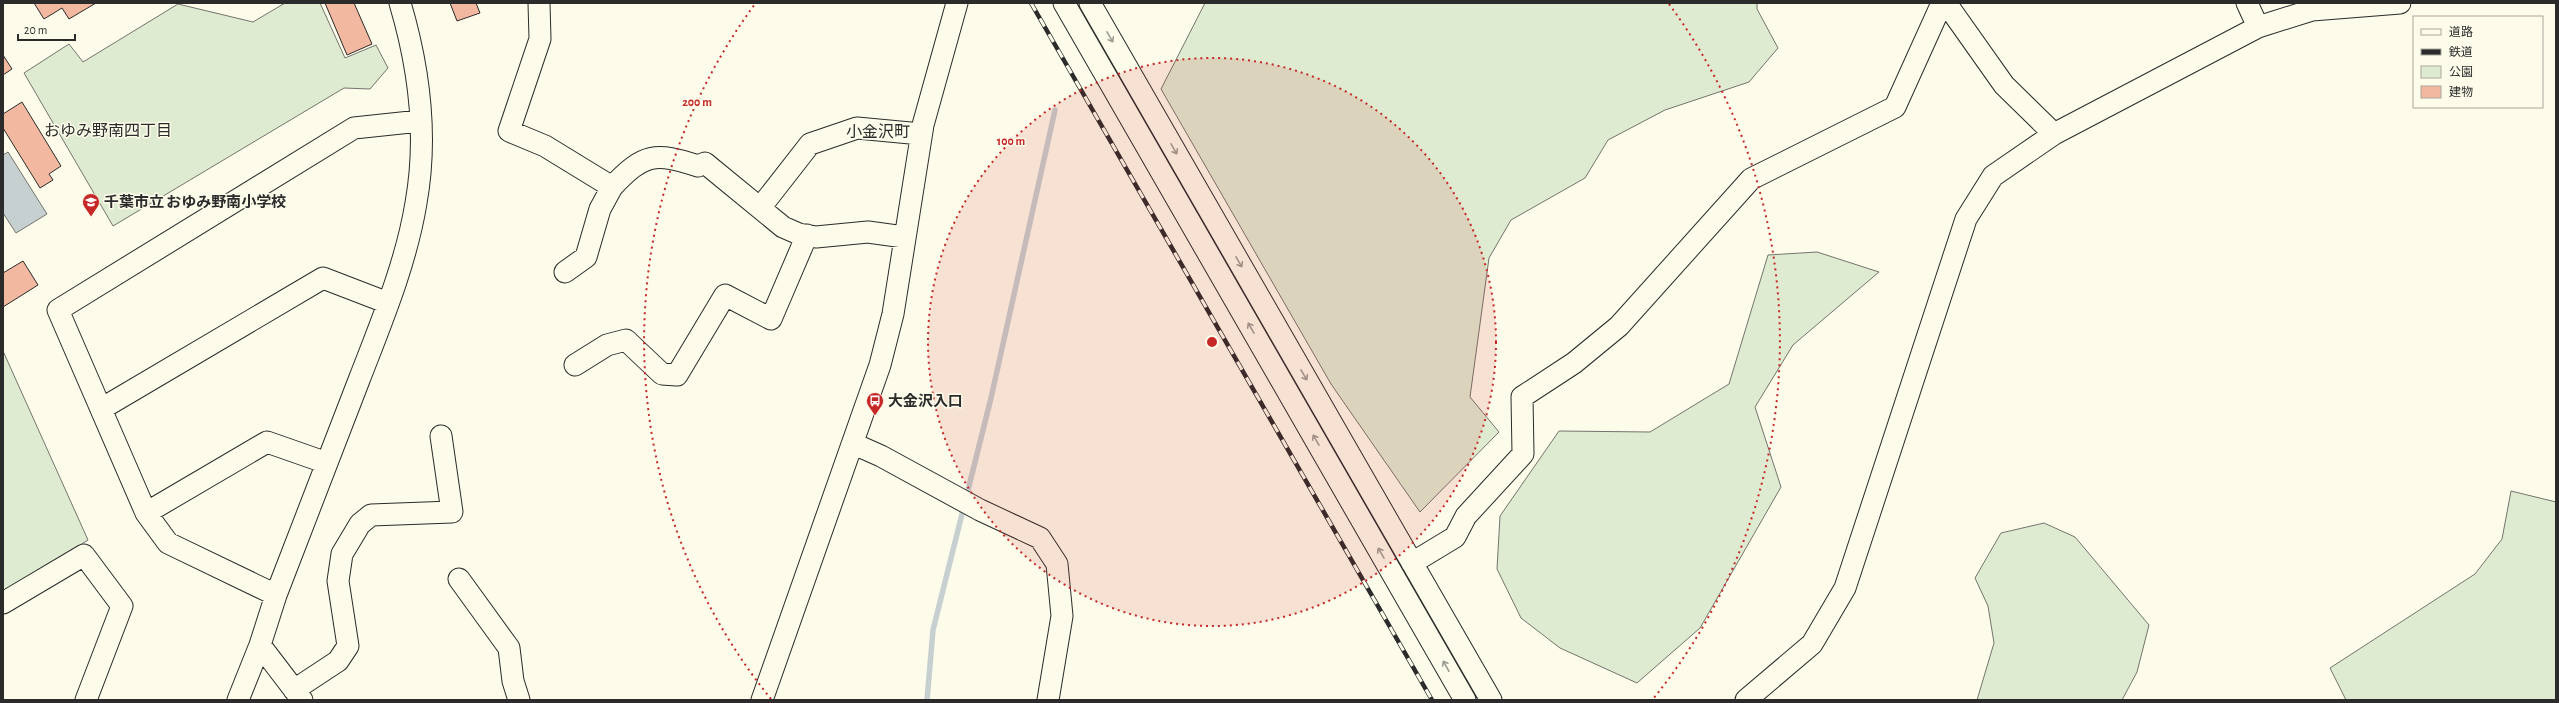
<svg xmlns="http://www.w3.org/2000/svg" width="2559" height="703" viewBox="0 0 2559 703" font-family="'Alegreya Sans','Noto Sans JP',sans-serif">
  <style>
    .green { fill: #deebd1; stroke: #74746e }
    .water { fill: #c7d0d0; stroke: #74746e }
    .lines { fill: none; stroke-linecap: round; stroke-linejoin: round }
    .stream { stroke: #c7d0d0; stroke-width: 5.5 }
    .building { fill: #f2b8a0; stroke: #2b2b2b }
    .minor-casing { stroke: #2b2b2b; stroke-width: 23 }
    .minor { stroke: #fdfbea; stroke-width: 21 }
    .rail-casing { stroke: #2b2b2b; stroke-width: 4.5 }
    .rail { stroke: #fdfbea; stroke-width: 3; stroke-dasharray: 9; stroke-linecap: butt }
    .oneway { stroke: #9e9d94 }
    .ring { fill: none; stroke: #c62828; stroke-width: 2; stroke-dasharray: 2 4 }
    .labels { text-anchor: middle; stroke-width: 3; stroke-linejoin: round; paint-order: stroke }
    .poi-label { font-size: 15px; font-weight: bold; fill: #2b2b2b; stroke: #fdfbea; text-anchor: start }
    .neighbourhood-label { font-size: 16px; fill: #2b2b2b; stroke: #fdfbea }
    .centre { fill: #c62828; stroke: #fdfbea; stroke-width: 2 }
    .ring-label { font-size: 12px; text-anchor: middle; font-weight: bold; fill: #c62828; stroke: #fdfbea; stroke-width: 3; stroke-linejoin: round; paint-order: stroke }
  </style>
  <rect width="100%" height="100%" fill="#fdfbea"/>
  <!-- green -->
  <path class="green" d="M 285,3 L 320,3 L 345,58 L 376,45 L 388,68 L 370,89 L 344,88 L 113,226 L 24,73 L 69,44 L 83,62 L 178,4 L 253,22 Z
    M 1205,3 L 1757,3 L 1757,9 L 1778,48 L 1749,82 L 1665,110 L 1608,140 L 1585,178 L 1511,220 L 1489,258 L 1470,397 L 1499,432 L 1420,512 L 1331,384 L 1161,89 Z
    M 1817,252 L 1879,272 L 1793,345 L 1755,407 L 1781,487 L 1700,628 L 1637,683 L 1560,648 L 1521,618 L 1497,569 L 1500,516 L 1559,431 L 1650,432 L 1729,384 L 1768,255 Z
    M 3,351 L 88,540 L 3,594 Z
    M 2511,491 L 2556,502 L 2556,700 L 2346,700 L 2330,668 L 2475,574 L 2502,539 Z
    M 2044,523 L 2075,537 L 2149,625 L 2137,672 L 2122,700 L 1977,700 L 1994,643 L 1988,606 L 1975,578 L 2001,533 Z"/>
  <!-- water -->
  <path class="water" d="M 8,152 L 47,214 L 16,233 L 3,213 L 3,155 Z"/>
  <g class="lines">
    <!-- stream -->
    <path class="stream" d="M 966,498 L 991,398 L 1055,110
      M 927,700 L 933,630 L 964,506"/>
  </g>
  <!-- building -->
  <path class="building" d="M 34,3 L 96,3 L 69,19 L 62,8 L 44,19 Z
    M 325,3 L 354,3 L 372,44 L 347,55 Z
    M 450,3 L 476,3 L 480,13 L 457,21 Z
    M 3,55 L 12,69 L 3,75 Z
    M 22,102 L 61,166 L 49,174 L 53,180 L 40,188 L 3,128 L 3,114 Z
    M 23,261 L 38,285 L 3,307 L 3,273 Z"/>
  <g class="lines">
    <defs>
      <path id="minor" d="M 539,3 L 540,39 L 509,131 L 545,146 L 612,187 L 600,209 L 586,257 L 565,272
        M 1064,3 L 1465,700
        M 1090,3 L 1491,700
        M 1946,3 L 2004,85 L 2054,134
        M 2247,3 L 2258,27
        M 612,187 C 644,153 655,152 698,166 L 705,163 L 783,227 L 799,234 L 816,237 L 868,232 L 904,237
        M 760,208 L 810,144 L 857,128 L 921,134
        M 575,365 L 607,345 L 626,340 L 662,374 L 677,375 L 725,295 L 771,319 L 807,235
        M 101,409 L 323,278 L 388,303
        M 854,444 L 881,456 L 980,510 L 1040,538 L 1057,564 L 1062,616 L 1048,700
        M 146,513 L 267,442 L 327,463
        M 1412,563 L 1455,537 L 1466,516 L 1523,454 L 1522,397 L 1574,363 L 1619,326 L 1751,179 L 1895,107 L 1942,3
        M 459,579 L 509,648 L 513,681 L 519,700
        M 276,595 L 168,543 L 146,513 L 58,310 L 354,128 L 420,121
        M 3,603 L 84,555 L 122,606 L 86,700
        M 260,645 L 302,700
        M 294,690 L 338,661 L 348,646 L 338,581 L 342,554 L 360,524 L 371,515 L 452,512 L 441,436
        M 238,700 L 260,645 L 276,595 C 303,524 331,452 359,380 C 381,323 406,264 416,203 C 428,136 419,67 400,3
        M 762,700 L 880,365 L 893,314 L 923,125 L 957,3
        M 1746,700 L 1812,644 L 1845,588 L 1966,219 L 1993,176 L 2054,134 L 2258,27 L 2312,10 L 2400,3"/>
    </defs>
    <!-- minor casing -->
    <use href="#minor" class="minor-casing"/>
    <!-- minor -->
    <use href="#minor" class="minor"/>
    <defs>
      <path id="rail" d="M 1031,3 L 1432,700"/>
    </defs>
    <!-- rail casing -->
    <use href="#rail" class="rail-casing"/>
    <!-- rail -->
    <use href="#rail" class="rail"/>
  </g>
  <!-- one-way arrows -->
  <defs><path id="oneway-shaft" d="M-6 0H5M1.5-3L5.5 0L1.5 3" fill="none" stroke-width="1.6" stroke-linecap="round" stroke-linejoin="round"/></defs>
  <g class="oneway">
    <use href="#oneway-shaft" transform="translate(1110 37) rotate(60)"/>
    <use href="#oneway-shaft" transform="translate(1174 149) rotate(60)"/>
    <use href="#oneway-shaft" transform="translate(1239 262) rotate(60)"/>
    <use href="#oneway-shaft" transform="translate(1251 328) rotate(-120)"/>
    <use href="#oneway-shaft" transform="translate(1304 375) rotate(60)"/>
    <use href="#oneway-shaft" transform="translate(1316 440) rotate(-120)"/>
    <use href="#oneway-shaft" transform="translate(1381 553) rotate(-120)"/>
    <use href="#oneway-shaft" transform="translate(1446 666) rotate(-119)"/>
  </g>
  <!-- distance rings -->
  <circle cx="1212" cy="342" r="284" fill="#c62828" fill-opacity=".12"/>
  <g class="ring">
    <circle cx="1212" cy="342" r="284"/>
    <path d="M771 699A568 568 0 0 1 755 4M1669 4A568 568 0 0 1 1653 699"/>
  </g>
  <!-- icons -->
  <defs>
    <symbol id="school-pin" viewBox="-11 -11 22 30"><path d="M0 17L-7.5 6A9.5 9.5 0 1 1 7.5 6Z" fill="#c62828" stroke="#fdfbea"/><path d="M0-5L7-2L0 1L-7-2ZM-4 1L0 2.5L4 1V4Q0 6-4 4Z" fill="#fff"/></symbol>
    <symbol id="bus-pin" viewBox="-11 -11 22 30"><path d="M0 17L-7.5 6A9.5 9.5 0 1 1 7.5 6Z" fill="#c62828" stroke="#fdfbea"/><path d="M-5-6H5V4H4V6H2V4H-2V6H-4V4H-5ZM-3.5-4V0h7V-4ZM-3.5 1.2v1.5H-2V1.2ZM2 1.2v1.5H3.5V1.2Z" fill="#fff"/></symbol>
  </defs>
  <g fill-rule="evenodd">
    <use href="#school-pin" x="81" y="192" width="20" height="27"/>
    <use href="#bus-pin" x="865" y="391" width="20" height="27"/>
  </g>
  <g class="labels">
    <!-- poi labels -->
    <g class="poi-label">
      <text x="104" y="207">千葉市立 おゆみ野南小学校</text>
      <text x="888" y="406">大金沢入口</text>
    </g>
    <!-- neighbourhood labels -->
    <g class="neighbourhood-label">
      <text x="108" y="136">おゆみ野南四丁目</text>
      <text x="878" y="137">小金沢町</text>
    </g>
  </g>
  <circle cx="1212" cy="342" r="6" class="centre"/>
  <g class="ring-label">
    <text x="697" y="106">200 m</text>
    <text x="1011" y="145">100 m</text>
  </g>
  <!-- border -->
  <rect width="2559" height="703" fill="none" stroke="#2b2b2b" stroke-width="8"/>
  <!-- legend -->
  <rect x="2413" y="16" width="130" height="92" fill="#fdfbea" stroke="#a9a89e"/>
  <rect x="2421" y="29" width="20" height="6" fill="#fdfbea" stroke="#a9a89e"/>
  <text x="2449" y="36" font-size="12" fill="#2b2b2b">道路</text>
  <rect x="2421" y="49" width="20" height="6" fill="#2b2b2b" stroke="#a9a89e"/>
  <text x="2449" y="56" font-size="12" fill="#2b2b2b">鉄道</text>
  <rect x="2421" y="66" width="20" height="12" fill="#deebd1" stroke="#a9a89e"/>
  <text x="2449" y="76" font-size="12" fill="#2b2b2b">公園</text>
  <rect x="2421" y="86" width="20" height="12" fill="#f2b8a0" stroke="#a9a89e"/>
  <text x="2449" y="96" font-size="12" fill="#2b2b2b">建物</text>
  <!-- scale -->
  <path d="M18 34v6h57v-6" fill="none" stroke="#2b2b2b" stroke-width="2"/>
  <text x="24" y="34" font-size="12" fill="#2b2b2b" stroke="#fdfbea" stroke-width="3" paint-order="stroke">20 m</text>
</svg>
